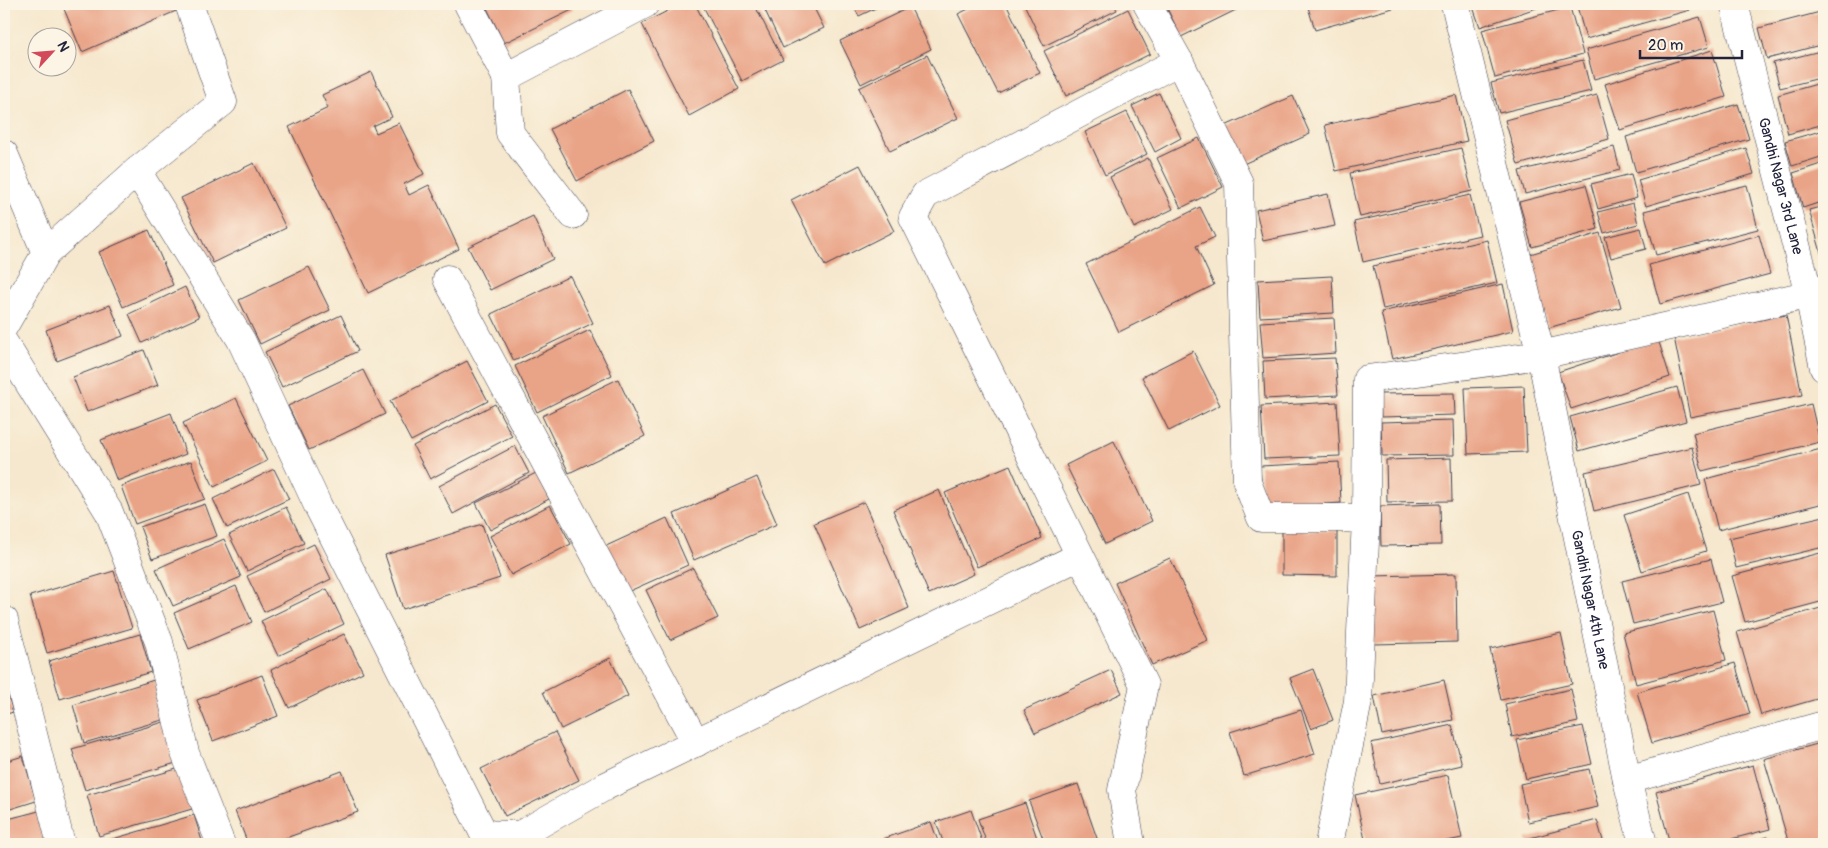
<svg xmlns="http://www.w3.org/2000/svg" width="1828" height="848" viewBox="0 0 1828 848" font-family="Pangolin,sans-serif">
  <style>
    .building { fill: #e9a386 }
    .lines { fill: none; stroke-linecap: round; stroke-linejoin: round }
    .street-casing { stroke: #424051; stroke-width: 29 }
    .street { stroke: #fff; stroke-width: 28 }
    .labels { text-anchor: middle; stroke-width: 4.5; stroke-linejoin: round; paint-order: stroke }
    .street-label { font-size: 15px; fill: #22223b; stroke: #fcf5e5 }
  </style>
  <rect width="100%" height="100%" fill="#fcf5e5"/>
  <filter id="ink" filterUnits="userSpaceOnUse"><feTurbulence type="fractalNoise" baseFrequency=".02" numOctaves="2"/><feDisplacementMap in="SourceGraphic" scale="10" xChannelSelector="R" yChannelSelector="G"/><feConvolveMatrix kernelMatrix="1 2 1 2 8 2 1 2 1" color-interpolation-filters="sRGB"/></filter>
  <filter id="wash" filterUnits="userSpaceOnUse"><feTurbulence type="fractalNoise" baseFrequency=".0096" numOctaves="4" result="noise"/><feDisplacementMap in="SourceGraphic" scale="20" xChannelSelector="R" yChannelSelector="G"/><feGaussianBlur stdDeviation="1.12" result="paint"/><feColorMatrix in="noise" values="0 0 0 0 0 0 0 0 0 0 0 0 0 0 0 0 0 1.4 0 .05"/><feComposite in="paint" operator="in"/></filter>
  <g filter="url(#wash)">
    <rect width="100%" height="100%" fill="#f6e8ce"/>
    <g id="blocks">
      <!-- building -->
      <path class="building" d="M 76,4 L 173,4 L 176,11 L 82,52 L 64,9 Z
        M 485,4 L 568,4 L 572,10 L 504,43 Z
        M 681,4 L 695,4 L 739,89 L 689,116 L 642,24 Z
        M 702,4 L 754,4 L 783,60 L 742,81 Z
        M 762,4 L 812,4 L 824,28 L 783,48 Z
        M 852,4 L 884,4 L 859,16 Z
        M 979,4 L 1006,4 L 1040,73 L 998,93 L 958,14 Z
        M 1028,4 L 1114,4 L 1117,10 L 1044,46 L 1025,6 Z
        M 1165,4 L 1248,4 L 1181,37 Z
        M 1307,4 L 1407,4 L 1315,30 Z
        M 1472,4 L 1548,4 L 1480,27 Z
        M 1586,4 L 1688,4 L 1690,10 L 1586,39 L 1577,6 Z
        M 910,7 L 931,49 L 861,84 L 840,41 Z
        M 1570,7 L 1583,54 L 1495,78 L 1482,30 Z
        M 1128,9 L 1150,54 L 1066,96 L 1044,51 Z
        M 1824,11 L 1824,44 L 1767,59 L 1759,28 Z
        M 1700,17 L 1709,47 L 1594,79 L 1586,50 Z
        M 1712,50 L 1726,97 L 1620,130 L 1605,84 Z
        M 1824,50 L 1824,77 L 1780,88 L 1773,63 Z
        M 927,55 L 958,118 L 890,151 L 859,88 Z
        M 1583,60 L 1591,91 L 1499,113 L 1491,83 Z
        M 371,72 L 392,117 L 373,126 L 376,133 L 399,123 L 424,174 L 404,184 L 409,195 L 429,185 L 459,249 L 368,293 L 289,127 L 328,108 L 322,95 Z
        M 1824,82 L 1824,124 L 1788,134 L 1778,95 Z
        M 628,89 L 654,141 L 577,181 L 550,129 Z
        M 1159,93 L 1181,138 L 1155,152 L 1132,106 Z
        M 1456,95 L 1467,141 L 1336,171 L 1325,125 Z
        M 1597,95 L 1609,139 L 1518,165 L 1505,120 Z
        M 1293,96 L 1310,134 L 1241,165 L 1225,126 Z
        M 1738,104 L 1749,139 L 1636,172 L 1626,137 Z
        M 1127,112 L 1147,154 L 1105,175 L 1085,132 Z
        M 1824,130 L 1824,156 L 1792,166 L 1785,141 Z
        M 1199,138 L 1223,187 L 1181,208 L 1157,158 Z
        M 1614,147 L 1620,170 L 1525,194 L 1519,171 Z
        M 1461,148 L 1472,191 L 1360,217 L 1350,173 Z
        M 1746,148 L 1754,174 L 1646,206 L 1638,180 Z
        M 1148,158 L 1173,209 L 1134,228 L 1110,177 Z
        M 254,163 L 286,228 L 213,263 L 181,198 Z
        M 1824,163 L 1824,201 L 1803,208 L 1793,173 Z
        M 860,165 L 894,231 L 825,266 L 791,200 Z
        M 1631,174 L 1637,198 L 1598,209 L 1591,184 Z
        M 1586,185 L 1598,229 L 1532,247 L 1519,202 Z
        M 1747,185 L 1758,229 L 1656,255 L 1644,211 Z
        M 1328,194 L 1335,226 L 1263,241 L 1256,210 Z
        M 1470,195 L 1480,235 L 1363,262 L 1354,222 Z
        M 1633,203 L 1638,224 L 1604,233 L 1598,212 Z
        M 1824,206 L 1824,256 L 1822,256 L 1809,210 Z
        M 1200,207 L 1215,237 L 1196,246 L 1214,285 L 1119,332 L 1086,264 Z
        M 533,216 L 553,259 L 490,290 L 468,247 Z
        M 1641,228 L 1646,249 L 1611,258 L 1605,237 Z
        M 149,230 L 173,285 L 123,307 L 99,252 Z
        M 1600,233 L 1621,307 L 1548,328 L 1527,255 Z
        M 1759,235 L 1770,274 L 1660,304 L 1649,265 Z
        M 1487,240 L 1497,283 L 1383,309 L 1373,266 Z
        M 309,267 L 330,310 L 260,344 L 239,300 Z
        M 570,276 L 593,323 L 514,361 L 491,314 Z
        M 1332,276 L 1334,313 L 1260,317 L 1258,280 Z
        M 1503,284 L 1513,331 L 1392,359 L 1381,312 Z
        M 185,287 L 199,317 L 142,343 L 129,314 Z
        M 110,305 L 123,336 L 57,361 L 46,330 Z
        M 341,315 L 358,351 L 282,387 L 265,352 Z
        M 1786,315 L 1802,395 L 1690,417 L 1674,337 Z
        M 1334,318 L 1336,353 L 1263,358 L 1260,322 Z
        M 590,330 L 612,375 L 537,412 L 515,366 Z
        M 1658,339 L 1670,377 L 1571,409 L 1558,372 Z
        M 144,350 L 158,385 L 87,412 L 73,377 Z
        M 1193,351 L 1220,405 L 1169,431 L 1142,377 Z
        M 1335,358 L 1338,395 L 1265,399 L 1263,361 Z
        M 467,361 L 488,401 L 411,441 L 390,401 Z
        M 363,370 L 385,414 L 309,450 L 288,406 Z
        M 618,379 L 645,436 L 569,473 L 542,416 Z
        M 1524,386 L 1527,452 L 1468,454 L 1465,388 Z
        M 1677,387 L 1686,421 L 1579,451 L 1570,417 Z
        M 1454,393 L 1455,415 L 1381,417 L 1380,394 Z
        M 236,398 L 267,461 L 214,487 L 183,423 Z
        M 1337,402 L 1340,456 L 1264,459 L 1261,406 Z
        M 495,404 L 512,436 L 430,479 L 413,446 Z
        M 1811,404 L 1820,442 L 1702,471 L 1693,433 Z
        M 171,413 L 186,454 L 117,481 L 101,440 Z
        M 1453,420 L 1454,455 L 1382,456 L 1381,422 Z
        M 1114,441 L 1152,521 L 1105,544 L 1066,465 Z
        M 515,446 L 529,473 L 453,514 L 439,486 Z
        M 1692,447 L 1701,485 L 1594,511 L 1585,472 Z
        M 1821,449 L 1824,461 L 1824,503 L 1718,530 L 1705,479 Z
        M 1451,458 L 1452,501 L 1387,502 L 1386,460 Z
        M 191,461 L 205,499 L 135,524 L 121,486 Z
        M 1339,462 L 1341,503 L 1263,508 L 1260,466 Z
        M 1010,465 L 1042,538 L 977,567 L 945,493 Z
        M 274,469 L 289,499 L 227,528 L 213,499 Z
        M 536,473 L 549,499 L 490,530 L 476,503 Z
        M 757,477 L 777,524 L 694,560 L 674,514 Z
        M 939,490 L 974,574 L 929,594 L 893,510 Z
        M 1688,494 L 1706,551 L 1642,571 L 1624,515 Z
        M 864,502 L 909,608 L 860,630 L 814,523 Z
        M 205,504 L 217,536 L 152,559 L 140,527 Z
        M 1440,504 L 1441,545 L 1381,546 L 1380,506 Z
        M 550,505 L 571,544 L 511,575 L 490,536 Z
        M 286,507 L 304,543 L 247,571 L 229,535 Z
        M 1824,516 L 1824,547 L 1736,568 L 1729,538 Z
        M 667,518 L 688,565 L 625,593 L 604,547 Z
        M 482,524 L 500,578 L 403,609 L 385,555 Z
        M 1282,531 L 1337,531 L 1337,576 L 1282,575 Z
        M 224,539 L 241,577 L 173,606 L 156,569 Z
        M 314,544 L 331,579 L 264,612 L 247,576 Z
        M 1824,552 L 1824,601 L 1745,622 L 1732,576 Z
        M 1170,558 L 1208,640 L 1152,665 L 1115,583 Z
        M 1711,559 L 1722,602 L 1633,624 L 1622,581 Z
        M 693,568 L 718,618 L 670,640 L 646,590 Z
        M 114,571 L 132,628 L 47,653 L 30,596 Z
        M 1456,574 L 1457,642 L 1374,644 L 1372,576 Z
        M 236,586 L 252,622 L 189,649 L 174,613 Z
        M 327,589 L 344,624 L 278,656 L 261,621 Z
        M 1824,607 L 1824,697 L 1761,715 L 1737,632 Z
        M 1713,610 L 1726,660 L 1636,684 L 1623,633 Z
        M 1561,633 L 1572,684 L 1501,700 L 1490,649 Z
        M 140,634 L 151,672 L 60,699 L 49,661 Z
        M 344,634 L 363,672 L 289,708 L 271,670 Z
        M 610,658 L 628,696 L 561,729 L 543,692 Z
        M 1735,663 L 1750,714 L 1652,743 L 1637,692 Z
        M 1313,669 L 1333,720 L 1311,729 L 1290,678 Z
        M 1111,670 L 1122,693 L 1035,733 L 1024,710 Z
        M 262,675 L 278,716 L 213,741 L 197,700 Z
        M 154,680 L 166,719 L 84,743 L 73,705 Z
        M 1444,680 L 1453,720 L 1382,735 L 1374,696 Z
        M 4,683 L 13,712 L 4,715 Z
        M 1571,689 L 1578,722 L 1512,737 L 1505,704 Z
        M 1301,710 L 1315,754 L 1244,776 L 1230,732 Z
        M 164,722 L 176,763 L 85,790 L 72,749 Z
        M 1452,725 L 1462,765 L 1380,784 L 1371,743 Z
        M 1583,726 L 1592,764 L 1526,779 L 1517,740 Z
        M 555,732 L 579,780 L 505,816 L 481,769 Z
        M 1824,742 L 1824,844 L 1789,844 L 1764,759 Z
        M 23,756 L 36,801 L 4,811 L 4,762 Z
        M 1753,765 L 1770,829 L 1712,844 L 1670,844 L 1656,792 Z
        M 180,768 L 192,809 L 99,836 L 87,795 Z
        M 1589,769 L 1598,807 L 1528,822 L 1520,784 Z
        M 342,771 L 358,812 L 269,844 L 248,844 L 235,811 Z
        M 1448,775 L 1462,838 L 1433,844 L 1366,844 L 1355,795 Z
        M 1078,784 L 1099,844 L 1045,844 L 1029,801 Z
        M 1025,803 L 1039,844 L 987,844 L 978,819 Z
        M 971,810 L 983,844 L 944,844 L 936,822 Z
        M 39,811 L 48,844 L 4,844 L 4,820 Z
        M 194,815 L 203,844 L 96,844 Z
        M 1597,820 L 1604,844 L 1528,844 L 1526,839 Z
        M 931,822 L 939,844 L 884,844 L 883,839 Z
        M 1768,837 L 1770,844 L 1742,844 Z
        M 343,841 L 344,844 L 331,844 Z"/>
    </g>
  </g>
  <g filter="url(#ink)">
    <use href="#blocks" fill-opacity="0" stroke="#424051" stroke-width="1"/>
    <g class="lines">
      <defs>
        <g id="street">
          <path d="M 468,4 L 506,77"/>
          <path d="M 1147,4 L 1179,61 L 1239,183 L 1247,482 L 1261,518 L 1366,518"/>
          <path id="s1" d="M 1455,4 L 1541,355 L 1627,780 L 1643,844"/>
          <path id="s2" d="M 1734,4 L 1809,295 L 1824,368"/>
          <path d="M 4,154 L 46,253"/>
          <path d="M 137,171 L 241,340 L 318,506 L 484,834 L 520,835 L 606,786 L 1080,556"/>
          <path d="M 573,215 L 510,133 L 506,77 L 645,4"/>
          <path d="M 447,279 L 696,743"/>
          <path d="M 4,326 L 46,253 L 137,171 L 223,102 L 189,4"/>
          <path d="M 4,343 L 109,512 L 159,642 L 185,753 L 221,844"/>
          <path d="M 4,620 L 61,844"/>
          <path d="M 1627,780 L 1824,725"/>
          <path d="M 1131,844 L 1122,790 L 1144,685 L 913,217 L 925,195 L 1179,61"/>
          <path d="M 1329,844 L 1358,701 L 1366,518 L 1367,379 L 1541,355 L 1824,291"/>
        </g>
      </defs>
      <!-- street casing -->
      <use href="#street" class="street-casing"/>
      <!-- street -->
      <use href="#street" class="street"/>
    </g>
  </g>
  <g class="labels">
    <!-- street labels -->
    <g class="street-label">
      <text dy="5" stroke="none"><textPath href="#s2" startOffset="188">Gandhi Nagar 3rd Lane</textPath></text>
      <text dy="5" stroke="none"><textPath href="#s1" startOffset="611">Gandhi Nagar 4th Lane</textPath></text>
    </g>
  </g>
  <!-- margin -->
  <rect width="1828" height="848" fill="none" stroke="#fcf5e5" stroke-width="20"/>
  <!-- north arrow -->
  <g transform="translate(52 52) rotate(64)"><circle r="24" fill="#fcf5e5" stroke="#a5a1a1"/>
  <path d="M0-4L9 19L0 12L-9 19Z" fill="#d1495b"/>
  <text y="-8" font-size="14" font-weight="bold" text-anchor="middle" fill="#22223b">N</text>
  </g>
  <!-- scale -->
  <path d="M1640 50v8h102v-8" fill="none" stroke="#22223b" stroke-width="2.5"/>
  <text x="1648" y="50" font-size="15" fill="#22223b" stroke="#fcf5e5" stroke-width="4" paint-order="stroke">20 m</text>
</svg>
